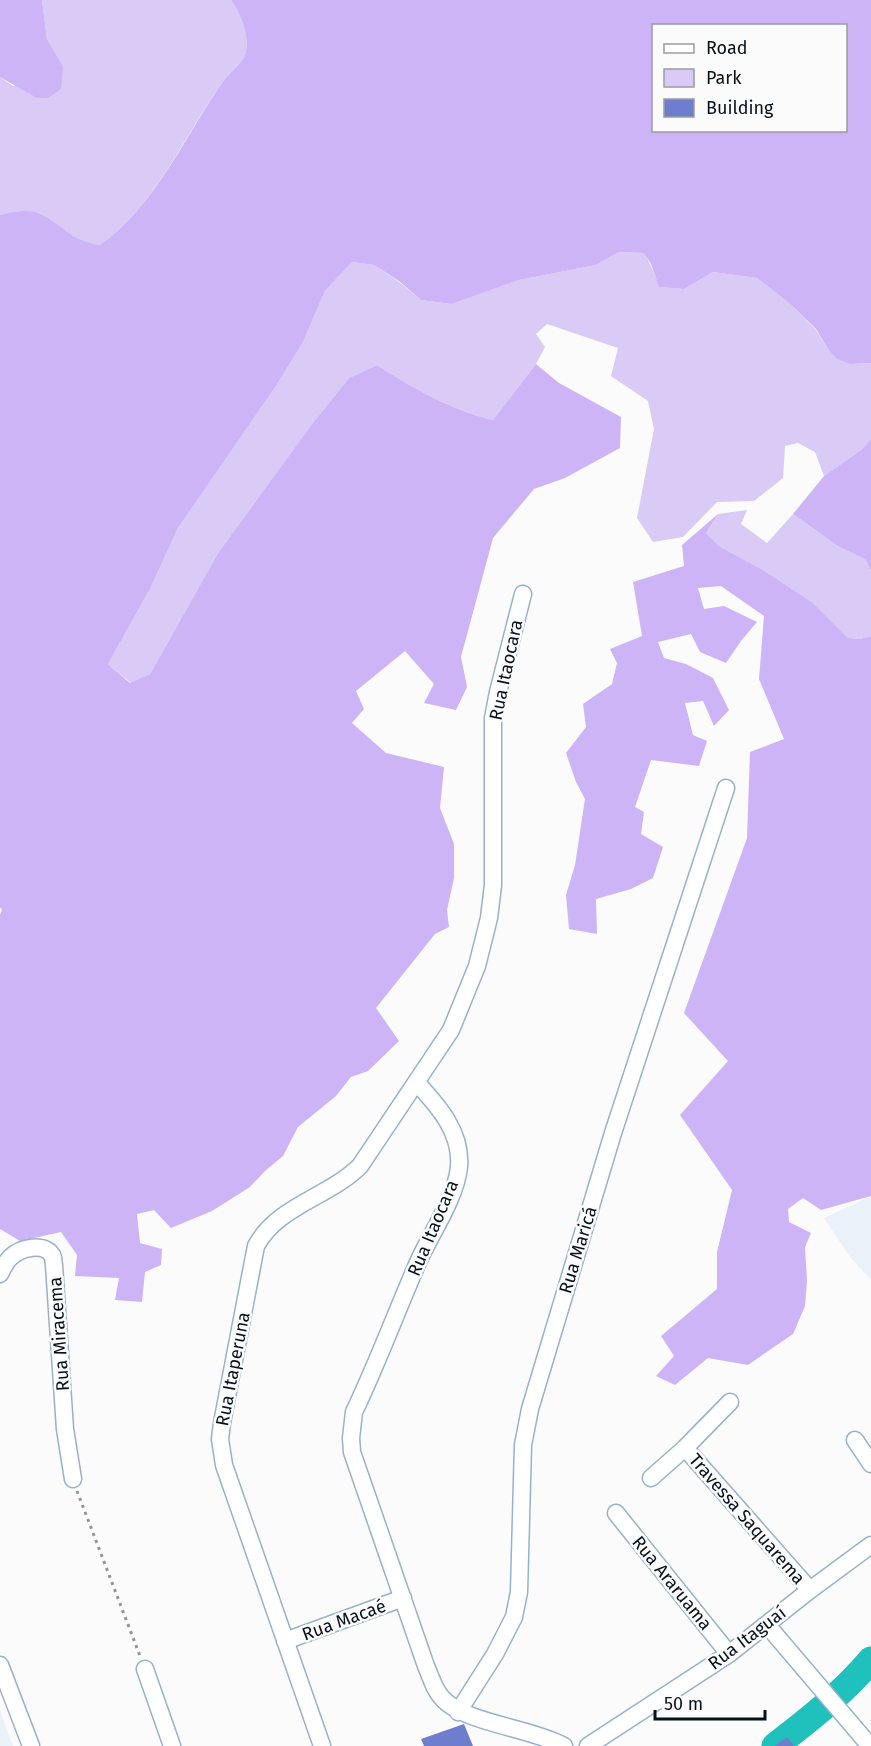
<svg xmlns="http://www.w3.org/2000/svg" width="871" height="1746" viewBox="0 0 871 1746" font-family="'Fira Sans',sans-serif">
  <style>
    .built { fill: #eaf1f8 }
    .green { fill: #d9caf6 }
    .forest { fill: #ccb4f7; fill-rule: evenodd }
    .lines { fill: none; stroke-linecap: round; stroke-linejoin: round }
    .river { stroke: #20c0bd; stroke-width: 27 }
    .building { fill: #6e7ecd }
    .street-casing { stroke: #95b2cc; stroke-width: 19 }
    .path { stroke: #909599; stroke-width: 3; stroke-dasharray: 3 4.5; stroke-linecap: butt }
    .street { stroke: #fff; stroke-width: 16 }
    .labels { text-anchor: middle; stroke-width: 5; stroke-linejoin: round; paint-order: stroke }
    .street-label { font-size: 18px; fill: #07111a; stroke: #fbfbfb }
  </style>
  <rect width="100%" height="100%" fill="#fbfbfb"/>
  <!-- built -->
  <path class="built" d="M 871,1196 L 871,1280 L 850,1257 L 824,1218 Z
    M 0,1711 L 13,1746 L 0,1746 Z"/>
  <!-- green -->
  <path class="green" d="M 42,0 L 231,0 C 241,15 249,34 246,52 C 244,62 230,72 224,80 C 184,136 156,205 100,245 L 83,243 L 62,230 L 20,211 L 0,215 L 0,77 L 13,86 L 63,66 L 47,39 Z
    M 619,252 L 645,253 L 660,287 L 684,289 L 713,272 L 757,278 L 790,304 L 816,330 L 828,349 L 851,364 L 871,363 L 871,439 L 861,450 L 824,476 L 815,452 L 798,443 L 785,446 L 783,478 L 754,501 L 717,502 L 683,537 L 653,542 L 637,518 L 654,429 L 648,401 L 611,376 L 618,348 L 547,324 L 536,334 L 545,347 L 536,364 L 493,420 C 451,410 413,388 377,365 L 349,378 L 312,424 L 218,553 L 150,674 L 131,683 L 108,664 L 150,589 L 178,528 L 276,386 L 303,342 L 325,291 L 352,262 L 374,265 L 398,281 L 421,300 L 450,304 L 519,280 L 596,265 Z
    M 747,510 L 741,524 L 767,543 L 793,514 L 839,547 L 865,559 L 871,570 L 871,636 L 860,639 L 848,638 L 812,602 L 763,570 L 719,546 L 706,533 L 718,514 Z"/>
  <!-- forest -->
  <path class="forest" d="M 0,0 L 42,0 L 47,39 L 63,66 L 61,89 L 48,98 L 37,98 L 0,77 Z
    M 231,0 L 871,0 L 871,363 L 851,364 L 837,359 L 828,349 L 816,329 L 790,304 L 757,278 L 713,272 L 684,289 L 659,287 L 651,264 L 644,253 L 619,252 L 596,265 L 519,280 L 451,304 L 421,300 L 399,281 L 374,265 L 352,262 L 325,291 L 303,342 L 276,386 L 178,528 L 150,589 L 108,664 L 130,683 L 150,674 L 218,553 L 312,424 L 349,378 L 377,365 C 413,388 451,410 493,420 L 536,364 L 559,383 L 621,417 L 620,448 L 565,478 L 534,489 L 493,538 L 461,657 L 467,687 L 456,710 L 424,703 L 434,684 L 405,651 L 356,691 L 364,709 L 352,723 L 386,753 L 444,767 L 440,808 L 454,844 L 454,878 L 447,910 L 449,927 L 435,934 L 376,1008 L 399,1041 L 368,1071 L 351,1077 L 336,1096 L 298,1127 L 283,1156 L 265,1171 L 250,1187 L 212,1211 L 171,1228 L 154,1210 L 137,1214 L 140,1243 L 162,1249 L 161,1265 L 145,1272 L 142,1302 L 115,1300 L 119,1278 L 75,1276 L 77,1255 L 61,1232 L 20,1241 L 0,1229 L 0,915 L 2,909 L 0,908 L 0,215 C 13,212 29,208 42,215 C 66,227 70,241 100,245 C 156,205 185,136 224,80 C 230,72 244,62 246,52 C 249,34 241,15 231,0 ZM 654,26 L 846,26 L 846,130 L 654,130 Z
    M 871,439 L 871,570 L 865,559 L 839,547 L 793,514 L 824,476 L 861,450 Z
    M 718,514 L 706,533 L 719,546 L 763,570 L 812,602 L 848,638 L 860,639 L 871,636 L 871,1196 L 821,1210 L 803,1198 L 788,1209 L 789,1222 L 811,1233 L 805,1247 L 807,1281 L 805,1306 L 793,1334 L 748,1365 L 708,1358 L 675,1385 L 656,1376 L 674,1356 L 661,1336 L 717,1289 L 717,1252 L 732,1190 L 680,1115 L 728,1061 L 684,1013 L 747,838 L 750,752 L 784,739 L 759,679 L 764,616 L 721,586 L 698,588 L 704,609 L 724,606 L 757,622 L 741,641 L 726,663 L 700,652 L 691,634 L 658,642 L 664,658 L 686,664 L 713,678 L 729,710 L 714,726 L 703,701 L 685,703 L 693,735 L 707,741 L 699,766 L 651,760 L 635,807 L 644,812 L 641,834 L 663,847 L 653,878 L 631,889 L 596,899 L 597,934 L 569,929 L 566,895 L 575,865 L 585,799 L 576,782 L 566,753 L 586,727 L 583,704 L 612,684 L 617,663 L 610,649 L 642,636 L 633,582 L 684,566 L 682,545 Z"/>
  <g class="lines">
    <!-- river -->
    <path class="river" d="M 775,1746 C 810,1719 843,1693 871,1660"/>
  </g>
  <!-- building -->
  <path class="building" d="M 464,1724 L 473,1746 L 424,1746 L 421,1739 Z
    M 787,1737 L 794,1746 L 775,1746 L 780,1742 Z"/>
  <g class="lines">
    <defs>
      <path id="street" d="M 417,1083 C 438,1106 462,1132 459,1167 C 456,1197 432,1232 419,1260 C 397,1310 378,1362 354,1412 L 351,1438 L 352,1452 L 426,1666 C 431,1677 434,1690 443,1699 C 465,1723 531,1728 564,1746
        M 0,1274 C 3,1268 6,1261 11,1257 C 20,1248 44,1242 52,1255 C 54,1258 53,1262 54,1265 L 65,1429 L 73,1479
        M 855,1440 L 871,1464
        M 685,1448 L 810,1590
        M 651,1478 L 685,1448 L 730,1402
        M 616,1513 L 729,1654
        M 767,1625 L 870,1746
        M 285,1641 L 403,1598
        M 0,1665 L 31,1746
        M 145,1669 L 172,1746
        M 458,1712 L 495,1654 L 514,1617 L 519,1592 L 523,1445 L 530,1409 L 613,1133 L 726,788
        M 322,1746 L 224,1465 L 220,1439 L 222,1423 L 256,1246 C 277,1206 329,1197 360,1166 L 451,1030 L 477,966 L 489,918 L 493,885 L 493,718 L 498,692 L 523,594
        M 588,1746 L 729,1654 L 810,1590 L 871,1545"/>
    </defs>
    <!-- street casing -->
    <use href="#street" class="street-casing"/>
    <!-- path -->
    <path class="path" d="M 77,1491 L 140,1656"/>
    <!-- street -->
    <use href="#street" class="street"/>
  </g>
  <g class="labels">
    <!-- street labels -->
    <g class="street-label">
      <text transform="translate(506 670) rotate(-78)" y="6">Rua Itaocara</text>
      <text transform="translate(433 1228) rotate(-67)" y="6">Rua Itaocara</text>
      <text transform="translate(578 1250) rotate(-73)" y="6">Rua Maricá</text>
      <text transform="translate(59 1334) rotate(-94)" y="6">Rua Miracema</text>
      <text transform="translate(233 1369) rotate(-79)" y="6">Rua Itaperuna</text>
      <text transform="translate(747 1519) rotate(49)" y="6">Travessa Saquarema</text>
      <text transform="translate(672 1583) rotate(51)" y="6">Rua Araruama</text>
      <text transform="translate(344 1620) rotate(-20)" y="6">Rua Macaé</text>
      <text transform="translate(747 1638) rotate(-37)" y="6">Rua Itaguaí</text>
    </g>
  </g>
  <!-- legend -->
  <rect x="652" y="24" width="195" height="108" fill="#fbfbfb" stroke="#999da1" stroke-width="1.5"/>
  <rect x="664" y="44" width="30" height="9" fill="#ffffff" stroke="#999da1" stroke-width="1.5"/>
  <text x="706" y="54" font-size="18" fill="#07111a">Road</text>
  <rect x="664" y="69" width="30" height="18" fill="#d9caf6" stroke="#999da1" stroke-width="1.5"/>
  <text x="706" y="84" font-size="18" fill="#07111a">Park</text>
  <rect x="664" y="99" width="30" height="18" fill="#6e7ecd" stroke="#999da1" stroke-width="1.5"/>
  <text x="706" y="114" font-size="18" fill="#07111a">Building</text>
  <!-- scale -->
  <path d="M655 1710v9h110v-9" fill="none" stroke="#07111a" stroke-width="3"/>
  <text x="664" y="1710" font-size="18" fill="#07111a" stroke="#fbfbfb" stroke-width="4.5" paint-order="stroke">50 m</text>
</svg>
